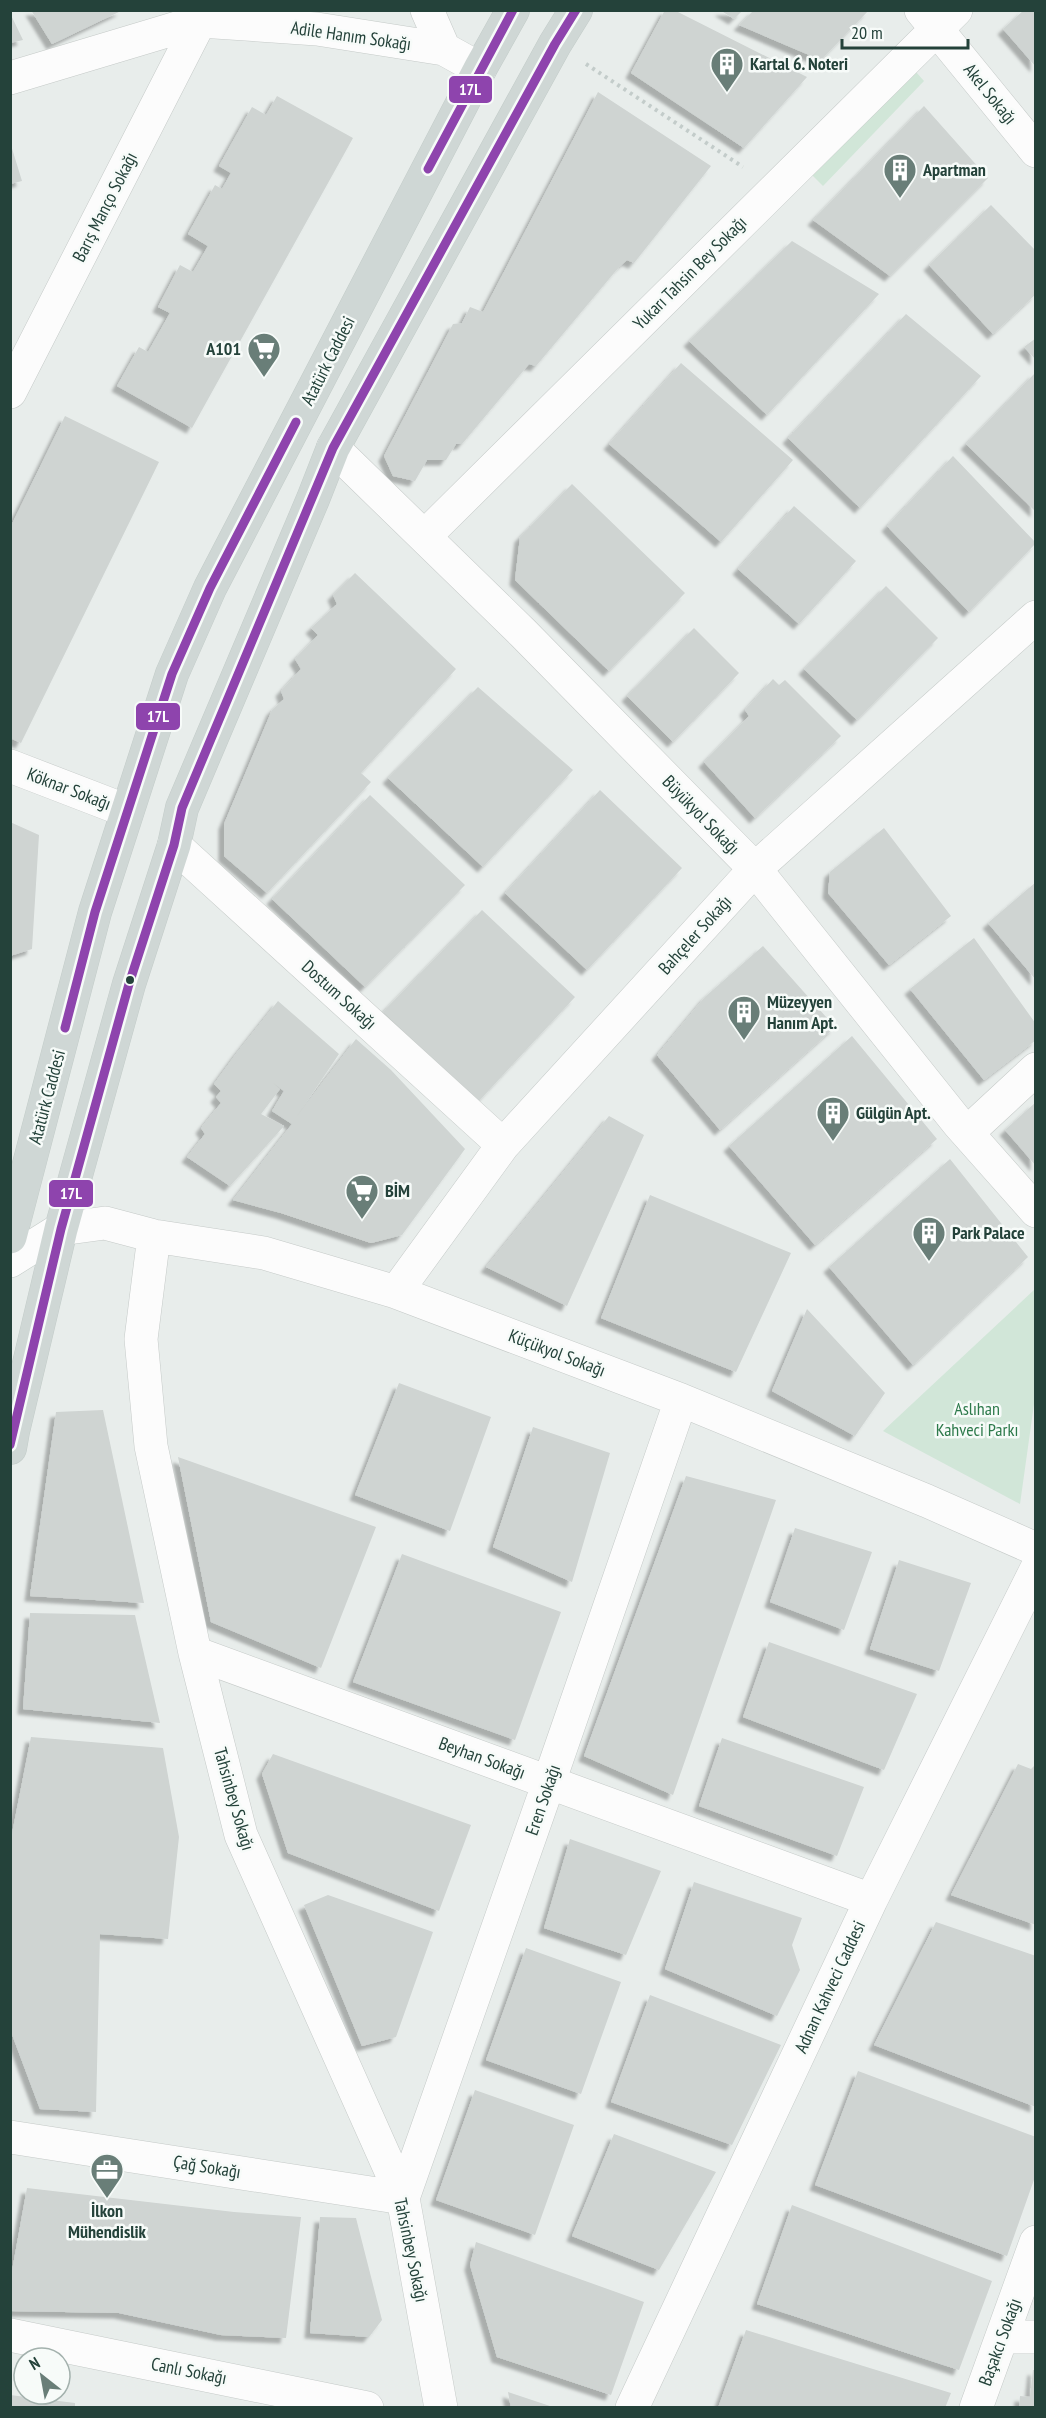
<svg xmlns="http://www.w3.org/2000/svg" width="1046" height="2418" viewBox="0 0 1046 2418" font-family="'PT Sans Narrow',sans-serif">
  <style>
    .green { fill: #d1e6d8 }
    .building { fill: #cfd4d2; filter: url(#shadow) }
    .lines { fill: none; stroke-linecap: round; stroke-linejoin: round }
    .street-casing { stroke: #c5cac8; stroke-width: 34 }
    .secondary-casing { stroke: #c3cbc8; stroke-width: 34 }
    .primary-casing { stroke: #c3ccc9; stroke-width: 34 }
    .path { stroke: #c3ccca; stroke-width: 4; stroke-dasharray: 3 4.5; stroke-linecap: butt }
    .street { stroke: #fcfcfc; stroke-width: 33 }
    .secondary { stroke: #fcfcfc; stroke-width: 33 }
    .primary { stroke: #cfd7d5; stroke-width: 33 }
    .bus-1-casing { stroke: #f7fbf9; stroke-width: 14 }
    .bus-1 { stroke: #8e44ad; stroke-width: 9 }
    .bus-dot { fill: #24423a; stroke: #f7fbf9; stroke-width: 2 }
    .labels { text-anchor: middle; stroke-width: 5; stroke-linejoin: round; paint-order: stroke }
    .street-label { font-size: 18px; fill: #24423a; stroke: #f7fbf9 }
    .poi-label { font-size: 18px; font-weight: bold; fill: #24423a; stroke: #f7fbf9; text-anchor: start }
    .park-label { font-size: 18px; fill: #2d7a4b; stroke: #f7fbf9 }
    .line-badge { stroke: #f7fbf9; stroke-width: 2 }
    .badge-label { font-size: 16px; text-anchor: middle; font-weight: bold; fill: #fff }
  </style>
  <defs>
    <filter id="shadow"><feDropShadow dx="-5.5" dy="5.5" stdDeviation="1.5" flood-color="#0004"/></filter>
  </defs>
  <rect width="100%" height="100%" fill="#e8edeb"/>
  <!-- green -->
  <path class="green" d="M 908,63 L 924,81 L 823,186 L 804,167 Z
    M 1035,1289 L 1035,1397 L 1020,1504 L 883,1431 Z"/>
  <!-- building -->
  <path class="building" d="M 31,10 L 123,10 L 52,44 Z
    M 665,10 L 674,10 L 807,77 L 744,148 L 631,73 Z
    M 720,10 L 743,10 L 734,19 Z
    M 754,10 L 869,10 L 821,60 L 739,25 Z
    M 1024,10 L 1036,10 L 1036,67 L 1003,29 Z
    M 10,13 L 23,40 L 10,43 Z
    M 598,92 L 711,166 L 634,263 L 627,260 L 619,267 L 536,366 L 529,364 L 462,444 L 456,444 L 446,460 L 427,460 L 415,481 L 393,476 L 384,456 L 453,324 L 462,323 L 470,307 L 483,312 Z
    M 277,96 L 353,138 L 192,428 L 117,386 L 139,347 L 148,352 L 170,313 L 158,307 L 180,265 L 193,272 L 208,246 L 188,234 L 215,185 L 222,189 L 231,173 L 219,166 L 252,107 L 266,115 Z
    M 924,106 L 988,178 L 890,276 L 813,220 Z
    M 10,142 L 22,181 L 10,184 Z
    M 991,205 L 1036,251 L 1036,294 L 993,334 L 929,265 Z
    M 792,241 L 879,294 L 767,415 L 689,341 Z
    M 906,314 L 981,376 L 860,508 L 788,438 Z
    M 1036,338 L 1036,360 L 1024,347 Z
    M 681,363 L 793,460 L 721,542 L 609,444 Z
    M 1036,372 L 1036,512 L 966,444 Z
    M 65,416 L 159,462 L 21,743 L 10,738 L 10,528 Z
    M 953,456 L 1036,543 L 969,612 L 887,526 Z
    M 572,484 L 685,593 L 609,671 L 515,580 L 520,537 Z
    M 794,506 L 856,561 L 799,624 L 738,569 Z
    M 355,573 L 456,669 L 361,773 L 371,782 L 267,893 L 224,856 L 224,824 L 272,710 L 284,699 L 281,691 L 301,669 L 295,659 L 318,635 L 311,628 L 337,604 L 333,595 Z
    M 886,586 L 938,638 L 857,720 L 804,669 Z
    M 694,628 L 739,673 L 673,742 L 627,696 Z
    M 773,679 L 779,685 L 785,680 L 841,736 L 755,818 L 704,762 L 749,716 L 745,710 Z
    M 478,687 L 573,770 L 483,867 L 388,778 Z
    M 600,790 L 682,868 L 587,970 L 505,893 Z
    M 370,795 L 465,885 L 365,987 L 272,899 Z
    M 10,822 L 39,835 L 32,949 L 10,956 Z
    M 884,828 L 951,916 L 889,965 L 828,893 L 830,872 Z
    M 1036,882 L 1036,980 L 988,923 Z
    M 482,910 L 575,997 L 478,1102 L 383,1012 Z
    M 974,938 L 1036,1024 L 1036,1040 L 984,1080 L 910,989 Z
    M 763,946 L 835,1027 L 720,1130 L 657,1055 L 705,997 Z
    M 278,1001 L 339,1054 L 297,1116 L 356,1039 L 391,1070 L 465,1149 L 402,1235 L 371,1243 L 281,1213 L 233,1200 L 292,1124 L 272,1111 L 284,1091 L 273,1083 L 280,1089 L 261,1114 L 284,1126 L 230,1186 L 187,1157 L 205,1134 L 201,1128 L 221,1103 L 216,1097 L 221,1091 L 214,1084 L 236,1054 Z
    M 852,1036 L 937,1139 L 815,1245 L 729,1146 Z
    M 1036,1102 L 1036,1166 L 1005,1130 Z
    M 609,1116 L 644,1135 L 567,1306 L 486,1267 Z
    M 950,1159 L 1028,1257 L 913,1365 L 829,1267 Z
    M 650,1195 L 791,1253 L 736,1372 L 601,1318 Z
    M 807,1309 L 885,1393 L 855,1436 L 772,1391 Z
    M 399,1383 L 491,1417 L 450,1531 L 355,1495 Z
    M 103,1410 L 144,1603 L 30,1596 L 56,1412 Z
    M 533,1427 L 610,1453 L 572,1582 L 493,1547 Z
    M 178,1457 L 376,1527 L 321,1668 L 211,1622 Z
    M 686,1476 L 776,1500 L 673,1795 L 584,1756 Z
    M 795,1528 L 872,1552 L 844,1630 L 770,1602 Z
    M 402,1554 L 561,1612 L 515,1740 L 353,1682 Z
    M 899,1560 L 971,1583 L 939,1671 L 870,1649 Z
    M 30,1613 L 135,1615 L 160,1723 L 23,1709 Z
    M 769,1642 L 917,1694 L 884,1770 L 743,1717 Z
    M 31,1737 L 163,1748 L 179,1837 L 168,1939 L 100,1934 L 96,2112 L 40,2109 L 10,2029 L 10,1844 Z
    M 722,1738 L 864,1787 L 837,1856 L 699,1806 Z
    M 273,1754 L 471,1825 L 439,1911 L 288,1853 L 262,1774 Z
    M 1018,1764 L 1031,1769 L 1036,1764 L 1036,1925 L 951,1895 Z
    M 570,1839 L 661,1871 L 626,1955 L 544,1928 Z
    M 694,1882 L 802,1918 L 792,1945 L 800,1970 L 777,2016 L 665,1969 Z
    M 328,1895 L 433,1932 L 396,2037 L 362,2046 L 304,1905 Z
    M 936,1922 L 1036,1956 L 1036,2107 L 874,2045 Z
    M 526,1948 L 621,1982 L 581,2094 L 486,2060 Z
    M 650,1995 L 781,2045 L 732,2145 L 611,2102 Z
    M 858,2071 L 1036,2137 L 1036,2174 L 1007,2256 L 815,2185 Z
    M 475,2090 L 574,2125 L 535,2235 L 436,2200 Z
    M 614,2134 L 716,2172 L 659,2270 L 572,2236 Z
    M 27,2188 L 234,2212 L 301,2217 L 286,2338 L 221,2335 L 119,2313 L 10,2311 L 10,2282 Z
    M 792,2205 L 992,2281 L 959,2370 L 757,2304 Z
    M 320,2217 L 356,2218 L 382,2320 L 369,2337 L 310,2333 Z
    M 476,2242 L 644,2302 L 611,2395 L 497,2357 L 470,2265 Z
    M 746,2330 L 951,2393 L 945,2408 L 718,2408 Z
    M 1033,2370 L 1036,2370 L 1036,2408 L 1019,2408 L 1020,2396 L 1030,2397 Z
    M 508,2392 L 553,2407 L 553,2408 L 511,2408 Z
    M 10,2395 L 75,2403 L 75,2408 L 10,2408 Z"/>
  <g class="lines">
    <defs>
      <path id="street" d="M 427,10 L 444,49
        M 921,10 L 1036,151
        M 10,78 L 200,21 L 317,29 L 444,49 L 480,69
        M 10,392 L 200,21 L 193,10
        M 333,448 L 523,633 L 755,869 L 958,1123 L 1036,1211
        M 425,536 L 956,10
        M 10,766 L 127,811
        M 174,845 L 503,1145
        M 967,1133 L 1036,1069
        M 61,1229 L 105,1223 L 154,1236 L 264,1253 L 396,1292 L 681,1400 L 927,1501 L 1036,1549
        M 154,1236 L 141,1339 L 151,1446 L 195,1653 L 241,1835 L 403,2198 L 441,2408
        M 396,1292 L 503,1145 L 755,869 L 1036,617
        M 195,1653 L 871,1900
        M 10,2137 L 403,2198 L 549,1782 L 681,1400
        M 10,2335 L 367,2408
        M 1003,2337 L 1036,2337
        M 632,2408 L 871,1900 L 1036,1570
        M 976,2408 L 1036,2242"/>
      <path id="secondary" d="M 10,1261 L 61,1229"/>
      <path id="primary" d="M 10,1237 L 95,912 L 172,674 L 210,588 L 480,69 L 513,10
        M 10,1448 L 13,1431 L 61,1229 L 129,984 L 174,845 L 182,808 L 313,499 L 333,448 L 555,44 L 576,10"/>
    </defs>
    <!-- street casing -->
    <use href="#street" class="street-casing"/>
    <!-- secondary casing -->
    <use href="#secondary" class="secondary-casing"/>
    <!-- primary casing -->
    <use href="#primary" class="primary-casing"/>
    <!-- path -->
    <path class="path" d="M 586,64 L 743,167"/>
    <!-- street -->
    <use href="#street" class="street"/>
    <!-- secondary -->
    <use href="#secondary" class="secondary"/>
    <!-- primary -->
    <use href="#primary" class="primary"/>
    <defs>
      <path id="bus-1" d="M 428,169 L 513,10
        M 65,1028 L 95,912 L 172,674 L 210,588 L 296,422
        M 10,1445 L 61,1229 L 129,984 L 174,845 L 182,808 L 333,448 L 555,44 L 576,10"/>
    </defs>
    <!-- bus-1 casing -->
    <use href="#bus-1" class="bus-1-casing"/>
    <!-- bus-1 -->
    <use href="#bus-1" class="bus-1"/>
  </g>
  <!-- icons -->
  <defs>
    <symbol id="building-pin" viewBox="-11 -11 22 30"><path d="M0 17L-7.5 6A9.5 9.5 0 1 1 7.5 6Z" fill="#697e78" stroke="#f7fbf9"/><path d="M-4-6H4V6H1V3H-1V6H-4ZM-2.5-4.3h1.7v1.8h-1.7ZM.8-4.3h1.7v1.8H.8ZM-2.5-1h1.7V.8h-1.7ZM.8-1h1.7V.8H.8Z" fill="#fff"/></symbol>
    <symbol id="supermarket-pin" viewBox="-11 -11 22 30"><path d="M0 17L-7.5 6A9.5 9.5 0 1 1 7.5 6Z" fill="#697e78" stroke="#f7fbf9"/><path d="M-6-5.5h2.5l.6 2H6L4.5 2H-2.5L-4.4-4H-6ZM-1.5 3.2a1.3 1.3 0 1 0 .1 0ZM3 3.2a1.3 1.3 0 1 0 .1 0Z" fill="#fff"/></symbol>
    <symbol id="office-pin" viewBox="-11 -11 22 30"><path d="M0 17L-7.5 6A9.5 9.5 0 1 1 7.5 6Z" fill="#697e78" stroke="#f7fbf9"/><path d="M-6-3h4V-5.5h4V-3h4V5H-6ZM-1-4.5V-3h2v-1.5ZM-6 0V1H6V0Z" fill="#fff"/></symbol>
  </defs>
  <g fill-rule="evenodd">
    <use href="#building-pin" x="708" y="45" width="38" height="52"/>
    <use href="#building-pin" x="881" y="151" width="38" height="52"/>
    <use href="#supermarket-pin" x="245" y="330" width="38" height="52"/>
    <use href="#building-pin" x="725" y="993" width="38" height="52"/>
    <use href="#building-pin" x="814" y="1094" width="38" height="52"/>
    <use href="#supermarket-pin" x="343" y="1172" width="38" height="52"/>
    <use href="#building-pin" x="910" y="1214" width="38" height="52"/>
    <use href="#office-pin" x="88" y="2151" width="38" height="52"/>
  </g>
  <!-- markers -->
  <circle class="bus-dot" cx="130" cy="980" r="5"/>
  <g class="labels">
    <!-- street labels -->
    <g class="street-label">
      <text transform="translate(351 36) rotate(8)" y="6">Adile Hanım Sokağı</text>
      <text transform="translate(990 94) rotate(51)" y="6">Akel Sokağı</text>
      <text transform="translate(105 207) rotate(-63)" y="6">Barış Manço Sokağı</text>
      <text transform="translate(690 273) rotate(-45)" y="6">Yukarı Tahsin Bey Sokağı</text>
      <text transform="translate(328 361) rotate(-63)" y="6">Atatürk Caddesi</text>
      <text transform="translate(69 789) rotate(21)" y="6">Köknar Sokağı</text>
      <text transform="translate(701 815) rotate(46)" y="6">Büyükyol Sokağı</text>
      <text transform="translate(695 935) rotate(-48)" y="6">Bahçeler Sokağı</text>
      <text transform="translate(339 995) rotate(42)" y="6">Dostum Sokağı</text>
      <text transform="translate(47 1097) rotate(-75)" y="6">Atatürk Caddesi</text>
      <text transform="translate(557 1353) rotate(21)" y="6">Küçükyol Sokağı</text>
      <text transform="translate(482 1758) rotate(20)" y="6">Beyhan Sokağı</text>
      <text transform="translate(234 1799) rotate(74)" y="6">Tahsinbey Sokağı</text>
      <text transform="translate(543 1800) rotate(-71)" y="6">Eren Sokağı</text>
      <text transform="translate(830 1987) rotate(-65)" y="6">Adnan Kahveci Caddesi</text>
      <text transform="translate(207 2167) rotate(9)" y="6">Çağ Sokağı</text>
      <text transform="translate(411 2250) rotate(78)" y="6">Tahsinbey Sokağı</text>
      <text transform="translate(1000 2342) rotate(-70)" y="6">Başakcı Sokağı</text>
      <text transform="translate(189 2371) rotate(11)" y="6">Canlı Sokağı</text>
    </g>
    <!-- poi labels -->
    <g class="poi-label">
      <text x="750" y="70">Kartal 6. Noteri</text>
      <text x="923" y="176">Apartman</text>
      <text x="241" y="355" text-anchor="end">A101</text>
      <text x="767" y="1008">Müzeyyen<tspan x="767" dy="21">Hanım Apt.</tspan></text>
      <text x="856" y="1119">Gülgün Apt.</text>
      <text x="385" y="1197">BİM</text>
      <text x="952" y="1239">Park Palace</text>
      <text x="107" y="2217" text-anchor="middle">İlkon<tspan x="107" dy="21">Mühendislik</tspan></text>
    </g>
    <!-- park labels -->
    <g class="park-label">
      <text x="977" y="1415">Aslıhan<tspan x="977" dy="21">Kahveci Parkı</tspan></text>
    </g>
  </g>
  <g class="line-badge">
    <rect x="448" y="75" width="45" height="29" rx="6" fill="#8e44ad"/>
    <rect x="135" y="702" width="46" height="29" rx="6" fill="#8e44ad"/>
    <rect x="48" y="1179" width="46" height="29" rx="6" fill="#8e44ad"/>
  </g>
  <g class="badge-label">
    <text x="470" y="95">17L</text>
    <text x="158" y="722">17L</text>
    <text x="71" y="1199">17L</text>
  </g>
  <!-- border -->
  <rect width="1046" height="2418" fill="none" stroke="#24423a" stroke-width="24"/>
  <!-- north arrow -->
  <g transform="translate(42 2376) rotate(329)"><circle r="28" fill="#f7fbf9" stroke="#a3b1ad" stroke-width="1.5"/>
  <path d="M0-4.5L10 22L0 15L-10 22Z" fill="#697e78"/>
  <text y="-9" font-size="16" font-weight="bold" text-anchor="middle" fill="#24423a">N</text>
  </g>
  <!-- scale -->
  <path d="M842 39v9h126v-9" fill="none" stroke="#24423a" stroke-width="3"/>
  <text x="851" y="39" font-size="18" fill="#24423a" stroke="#f7fbf9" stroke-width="4.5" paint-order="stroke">20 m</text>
</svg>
